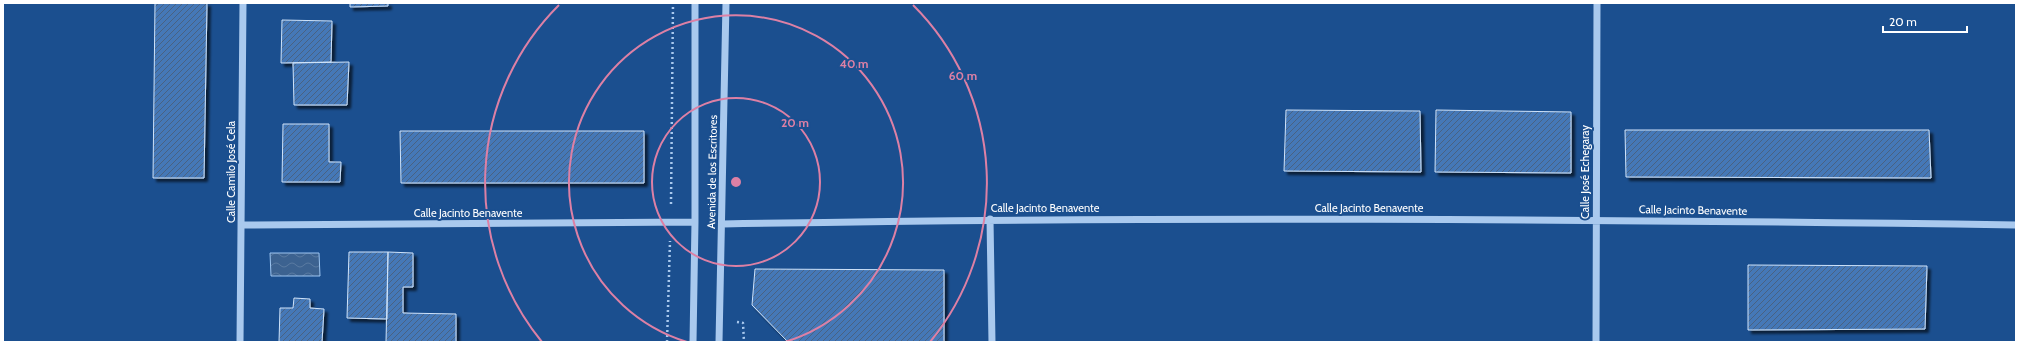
<svg xmlns="http://www.w3.org/2000/svg" width="2019" height="345" viewBox="0 0 2019 345" font-family="Cabin,sans-serif">
  <style>
    .water { fill: url(#water-waves); stroke: #9cc4f0 }
    .building { fill: url(#building-hatch); stroke: #cfe3fa; filter: url(#shadow) }
    .lines { fill: none; stroke-linecap: round; stroke-linejoin: round }
    .path { stroke: #a9c9ee; stroke-width: 2.5; stroke-dasharray: 2 3; stroke-linecap: butt }
    .minor { stroke: #a9c9ee; stroke-width: 7 }
    .ring { fill: none; stroke: #dd80a5; stroke-width: 2 }
    .labels { text-anchor: middle; stroke-width: 4; stroke-linejoin: round; paint-order: stroke }
    .street-label { font-size: 11px; fill: #fff; stroke: #1b4f8f }
    .centre { fill: #dd80a5; stroke: #1b4f8f; stroke-width: 2 }
    .ring-label { font-size: 12px; text-anchor: middle; font-weight: bold; fill: #dd80a5; stroke: #1b4f8f; stroke-width: 4; stroke-linejoin: round; paint-order: stroke }
  </style>
  <defs>
    <pattern id="water-waves" width="16" height="10" patternUnits="userSpaceOnUse"><rect width="16" height="10" fill="#3c6290"/><path d="M0 5q4-4 8 0t8 0" fill="none" stroke="#597aa1"/></pattern>
    <pattern id="building-hatch" width="6" height="6" patternUnits="userSpaceOnUse"><rect width="6" height="6" fill="#4478b7"/><path d="M-1 1l2-2M0 6l6-6M5 7l2-2" fill="none" stroke="#486282"/></pattern>
    <filter id="shadow"><feDropShadow dx="3.5" dy="3.5" stdDeviation="1" flood-color="#0009"/></filter>
  </defs>
  <rect width="100%" height="100%" fill="#1b4f8f"/>
  <!-- water -->
  <path class="water" d="M 270,253 L 319,253 L 320,276 L 271,276 Z"/>
  <!-- building -->
  <path class="building" d="M 155,3 L 207,3 L 204,178 L 153,178 Z
    M 350,3 L 388,3 L 388,6 L 350,7 Z
    M 282,20 L 332,21 L 331,62 L 281,63 Z
    M 349,62 L 347,105 L 294,105 L 293,63 Z
    M 1286,110 L 1420,111 L 1421,172 L 1284,171 Z
    M 1436,110 L 1571,112 L 1571,173 L 1435,172 Z
    M 283,124 L 329,124 L 329,162 L 341,162 L 340,182 L 282,182 Z
    M 1625,130 L 1929,130 L 1931,178 L 1626,177 Z
    M 400,131 L 644,131 L 644,183 L 401,183 Z
    M 349,252 L 388,252 L 387,319 L 347,318 Z
    M 388,252 L 413,253 L 413,287 L 403,287 L 403,313 L 456,314 L 456,342 L 386,342 Z
    M 1748,265 L 1927,266 L 1925,329 L 1748,330 Z
    M 755,269 L 944,270 L 944,342 L 788,342 L 752,305 Z
    M 294,298 L 310,299 L 310,308 L 324,309 L 322,342 L 279,342 L 280,308 L 293,308 Z"/>
  <g class="lines">
    <!-- path -->
    <path class="path" d="M 671,204 L 673,3
      M 737,322 L 743,323 L 744,342
      M 667,342 L 670,241"/>
    <!-- minor -->
    <path class="minor" d="M 990,219 L 992,342
      M 723,224 C 1154,216 1585,219 2016,225
      M 241,225 L 695,222
      M 240,342 L 243,3
      M 693,342 L 695,222 L 695,3
      M 719,342 L 726,3
      M 1596,342 L 1597,3"/>
  </g>
  <!-- distance rings -->
  <g class="ring">
    <circle cx="736" cy="182" r="84"/>
    <path d="M687 342A167 167 0 1 1 785 342"/>
    <path d="M542 342A251 251 0 0 1 559 5M913 5A251 251 0 0 1 930 342"/>
  </g>
  <g class="labels">
    <!-- street labels -->
    <g class="street-label">
      <text transform="translate(231 172) rotate(-90)" y="4">Calle Camilo José Cela</text>
      <text transform="translate(712 172) rotate(-89)" y="4">Avenida de los Escritores</text>
      <text transform="translate(1585 172) rotate(-90)" y="4">Calle José Echegaray</text>
      <text x="1045" y="212">Calle Jacinto Benavente</text>
      <text x="1369" y="212">Calle Jacinto Benavente</text>
      <text transform="translate(1693 210) rotate(1)" y="4">Calle Jacinto Benavente</text>
      <text x="468" y="217">Calle Jacinto Benavente</text>
    </g>
  </g>
  <circle cx="736" cy="182" r="6" class="centre"/>
  <g class="ring-label">
    <text x="854" y="68">40 m</text>
    <text x="963" y="80">60 m</text>
    <text x="795" y="127">20 m</text>
  </g>
  <!-- border -->
  <rect width="2019" height="345" fill="none" stroke="#ffffff" stroke-width="8"/>
  <!-- scale -->
  <path d="M1883 26v6h84v-6" fill="none" stroke="#ffffff" stroke-width="2"/>
  <text x="1889" y="26" font-size="12" fill="#ffffff" stroke="#1b4f8f" stroke-width="3" paint-order="stroke">20 m</text>
</svg>
